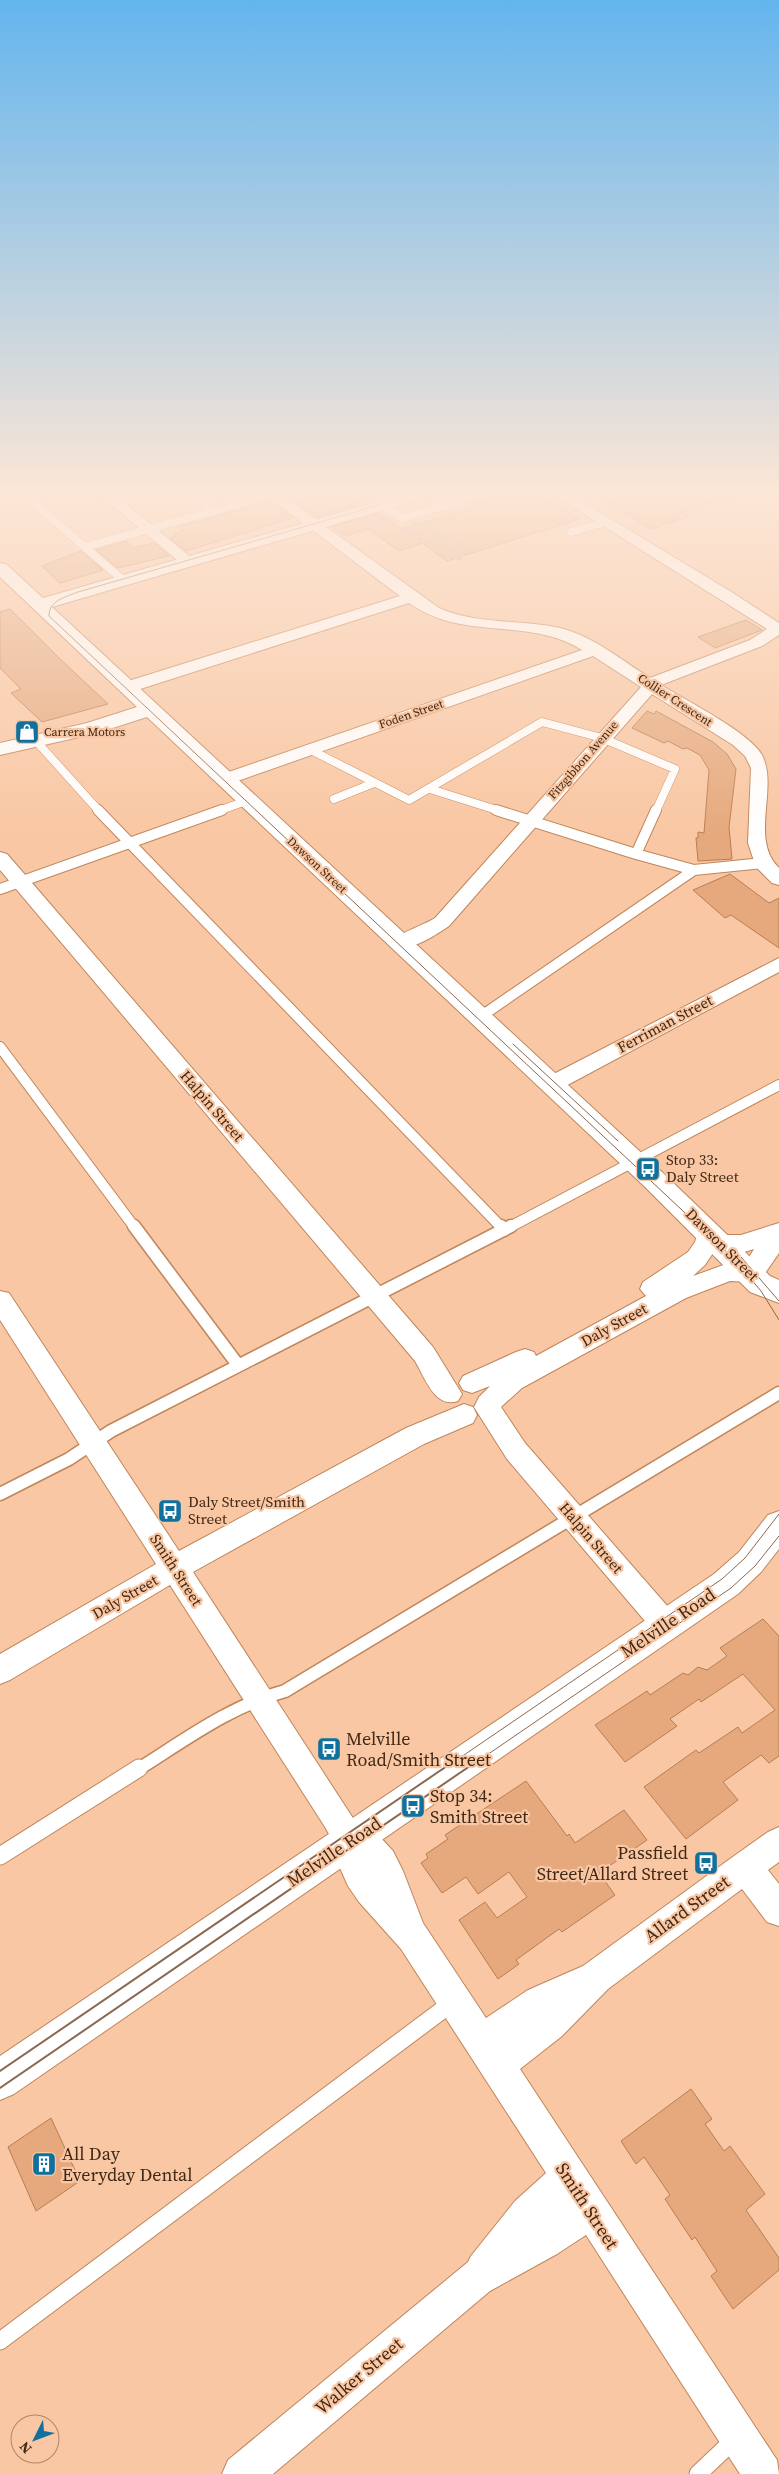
<svg xmlns="http://www.w3.org/2000/svg" width="779" height="2474" viewBox="0 0 779 2474" font-family="'Source Serif 4',serif">
  <style>
    .building { fill: #e6a97d; stroke: #b87e52 }
    .lines { fill: none; stroke-linecap: round; stroke-linejoin: round }
    .street-tunnel { stroke: #d4a787; stroke-width: 16; stroke-dasharray: 16 8; stroke-linecap: butt }
    .lane-far3-casing { stroke: #c0855a; stroke-width: 9 }
    .lane-far2-casing { stroke: #c0855a; stroke-width: 12 }
    .lane-far1-casing { stroke: #c0855a; stroke-width: 15 }
    .lane-casing { stroke: #c0855a; stroke-width: 19 }
    .street-casing { stroke: #c0855a; stroke-width: 2 }
    .secondary-casing { stroke: #c0855a; stroke-width: 2 }
    .lane-far3 { stroke: #fff; stroke-width: 8 }
    .lane-far2 { stroke: #fff; stroke-width: 10 }
    .lane-far1 { stroke: #fff; stroke-width: 12 }
    .lane { stroke: #fff; stroke-width: 17 }
    .street { fill: #fff; fill-rule: evenodd }
    .secondary { fill: #fff; fill-rule: evenodd }
    .tram-far1 { stroke: #8b684f; stroke-width: 1 }
    .tram { stroke: #8b684f; stroke-width: 2 }
    .labels { text-anchor: middle; stroke-width: 4.5; stroke-linejoin: round; paint-order: stroke }
    .far-street-label { font-size: 12px; fill: #402816; stroke: #f9c7a3 }
    .far-poi-label { font-size: 12px; fill: #402816; stroke: #f9c7a3; text-anchor: start }
    .street-label { font-size: 15px; fill: #402816; stroke: #f9c7a3 }
    .poi-label { font-size: 15px; fill: #402816; stroke: #f9c7a3; text-anchor: start }
    .near-street-label { font-size: 18px; fill: #402816; stroke: #f9c7a3 }
    .near-poi-label { font-size: 18px; fill: #402816; stroke: #f9c7a3; text-anchor: start }
  </style>
  <rect width="100%" height="100%" fill="#f9c7a3"/>
  <!-- building -->
  <path class="building" d="M 298,490 L 389,490 L 390,494 L 318,517 L 287,496 Z
    M 508,490 L 532,490 L 579,519 L 447,561 L 422,543 L 399,551 L 368,529 L 345,536 L 332,527 L 379,513 L 402,529 L 471,508 L 467,505 Z
    M 599,490 L 741,490 L 742,493 L 683,512 L 690,516 L 651,529 L 604,501 L 613,498 Z
    M 270,501 L 293,518 L 186,551 L 170,538 L 176,536 L 173,534 L 183,531 L 178,527 Z
    M 126,541 L 133,548 L 154,543 L 169,556 L 118,568 L 96,550 Z
    M 81,551 L 103,570 L 60,583 L 42,566 Z
    M 10,609 L 59,658 L 108,704 L 42,722 L 11,693 L 21,689 L 0,668 L 0,612 Z
    M 746,620 L 762,630 L 715,648 L 698,637 Z
    M 647,711 L 654,714 L 656,711 L 713,742 L 727,754 L 736,769 L 729,827 L 732,859 L 698,861 L 696,838 L 698,838 L 698,832 L 704,833 L 709,770 L 700,755 L 687,748 L 683,749 L 668,741 L 664,743 L 632,728 Z
    M 730,874 L 769,903 L 779,898 L 779,948 L 731,915 L 725,918 L 693,890 Z
    M 763,1619 L 779,1636 L 779,1756 L 769,1763 L 761,1755 L 723,1782 L 738,1800 L 686,1839 L 644,1787 L 696,1750 L 699,1753 L 738,1727 L 742,1733 L 775,1710 L 743,1674 L 701,1702 L 699,1699 L 670,1719 L 677,1726 L 625,1762 L 595,1725 L 647,1691 L 650,1695 L 683,1673 L 688,1675 L 698,1667 L 707,1670 L 727,1656 L 720,1648 Z
    M 526,1781 L 567,1836 L 569,1834 L 575,1843 L 624,1810 L 647,1840 L 599,1873 L 615,1895 L 562,1932 L 559,1929 L 516,1960 L 519,1964 L 498,1979 L 459,1920 L 485,1902 L 497,1918 L 527,1897 L 509,1872 L 478,1894 L 466,1877 L 442,1893 L 421,1863 L 428,1858 L 426,1854 L 448,1839 L 445,1835 Z
    M 691,2089 L 712,2119 L 705,2124 L 724,2151 L 730,2146 L 765,2194 L 746,2210 L 779,2258 L 779,2270 L 733,2309 L 711,2276 L 717,2271 L 695,2237 L 692,2240 L 665,2199 L 670,2195 L 644,2157 L 636,2164 L 621,2141 Z
    M 51,2118 L 80,2181 L 36,2211 L 8,2147 Z"/>
  <g class="lines">
    <!-- street-tunnel -->
    <path class="street-tunnel" d="M 411,526 C 428,538 447,544 464,555"/>
    <defs>
      <path id="lane-far3" d="M 19,490 L 124,581
        M 185,490 L 213,511
        M 382,505 L 403,518 L 496,490
        M 571,532 L 606,522
        M 85,547 L 288,490
        M 37,742 L 99,811
        M 309,749 L 409,800 L 542,722 L 602,738 L 675,769 L 656,811
        M 430,789 L 500,811
        M 334,799 L 374,783
        M 218,811 L 249,800"/>
      <path id="lane-far2" d="M 98,810 L 502,1228
        M 496,810 L 636,854 L 656,810
        M 636,854 L 694,870
        M 0,889 L 222,810
        M 480,1017 L 694,870 L 763,863
        M 0,1047 L 135,1228
        M 508,1228 L 779,1085"/>
      <path id="lane-far1" d="M 134,1226 L 238,1365
        M 501,1226 L 504,1230
        M 0,1494 L 69,1459 L 111,1431 L 511,1226
        M 137,1770 C 185,1740 230,1706 285,1691 L 779,1393"/>
      <path id="lane" d="M 0,1856 L 139,1768
        M 0,2341 L 453,2002
        M 698,2474 L 735,2439"/>
      <path id="street" d="M 94,490 L 109,490 L 193,559 L 195,562 L 193,565 L 183,565 Z
        M 259,490 L 275,490 L 439,608 C 477,625 520,619 560,628 C 593,636 621,660 650,678 L 750,640 L 767,629 L 546,490 L 563,490 L 733,593 L 779,623 L 779,635 L 762,646 L 661,685 C 685,700 749,732 762,755 C 779,788 749,839 779,868 L 779,885 L 772,883 L 756,867 L 748,843 L 751,768 L 745,756 L 733,745 L 652,694 L 449,926 C 434,936 411,952 393,947 L 390,943 C 396,934 424,925 435,918 L 641,687 L 593,656 L 232,783 L 220,783 L 217,779 L 220,775 L 582,650 C 529,616 463,642 409,603 L 134,691 L 122,691 L 120,687 L 122,683 L 400,596 Z
        M 0,852 L 7,854 L 433,1347 L 462,1394 L 458,1401 C 435,1409 425,1378 415,1361 L 0,870 Z
        M 779,958 L 779,972 L 560,1089 L 552,1091 L 544,1089 L 541,1084 L 544,1079 Z
        M 708,1222 L 716,1225 L 720,1235 L 741,1235 L 779,1223 L 779,1253 L 761,1279 L 752,1282 L 730,1281 L 686,1298 L 522,1388 L 501,1407 L 525,1443 L 676,1616 L 680,1625 L 676,1634 L 666,1638 L 656,1634 L 507,1459 L 474,1407 L 479,1397 L 490,1386 L 472,1393 L 463,1390 L 459,1383 L 463,1376 L 516,1352 L 525,1349 L 534,1352 L 536,1356 L 646,1296 L 640,1289 L 643,1282 L 688,1252 L 695,1242 L 700,1225 ZM 754,1249 L 745,1264 L 729,1263 L 693,1276 L 705,1265 L 715,1250 L 741,1253 Z
        M 0,1291 L 9,1293 L 179,1551 L 406,1428 L 464,1404 L 473,1407 L 477,1415 L 473,1423 L 424,1444 L 193,1572 L 360,1829 L 380,1837 L 393,1851 L 403,1871 L 423,1923 L 486,2018 L 528,1990 L 583,1966 L 734,1856 L 768,1832 L 779,1827 L 779,1862 L 768,1870 L 779,1884 L 779,1926 L 767,1922 L 742,1889 L 608,1989 L 562,2036 L 520,2069 L 777,2460 L 779,2474 L 740,2474 L 586,2235 L 557,2254 L 490,2291 L 273,2474 L 222,2474 L 228,2460 L 468,2262 L 471,2256 L 515,2201 L 546,2173 L 401,1949 L 359,1902 L 348,1886 L 332,1850 L 334,1843 L 325,1827 L 170,1585 L 10,1680 L 0,1684 L 0,1654 L 156,1564 L 0,1320 Z"/>
      <path id="secondary" d="M 419,490 L 444,490 L 442,493 L 52,607 L 662,1172 L 770,1276 L 779,1280 L 779,1303 L 750,1292 L 644,1186 L 147,717 L 97,733 L 0,755 L 0,743 L 87,723 L 137,707 L 0,577 L 0,563 L 6,564 L 43,598 Z
        M 779,1511 L 779,1549 L 761,1572 L 738,1594 L 14,2094 L 0,2100 L 0,2056 L 714,1574 L 739,1552 L 768,1515 Z"/>
    </defs>
    <!-- lane-far3 casing -->
    <use href="#lane-far3" class="lane-far3-casing"/>
    <!-- lane-far2 casing -->
    <use href="#lane-far2" class="lane-far2-casing"/>
    <!-- lane-far1 casing -->
    <use href="#lane-far1" class="lane-far1-casing"/>
    <!-- lane casing -->
    <use href="#lane" class="lane-casing"/>
    <!-- street casing -->
    <use href="#street" class="street-casing"/>
    <!-- secondary casing -->
    <use href="#secondary" class="secondary-casing"/>
    <!-- lane-far3 -->
    <use href="#lane-far3" class="lane-far3"/>
    <!-- lane-far2 -->
    <use href="#lane-far2" class="lane-far2"/>
    <!-- lane-far1 -->
    <use href="#lane-far1" class="lane-far1"/>
    <!-- lane -->
    <use href="#lane" class="lane"/>
    <!-- street -->
    <use href="#street" class="street"/>
    <!-- secondary -->
    <use href="#secondary" class="secondary"/>
    <!-- tram-far1 -->
    <path class="tram-far1" d="M 431,490 L 78,592 C 66,597 49,600 49,616 L 732,1257 L 761,1291 L 779,1320
      M 424,495 L 442,490
      M 513,1044 L 618,1141
      M 741,1257 L 779,1301
      M 442,1770 L 722,1579 L 745,1558 L 779,1514
      M 465,1770 L 731,1588 L 755,1566 L 779,1536"/>
    <!-- tram -->
    <path class="tram" d="M 0,2071 L 444,1768
      M 0,2088 L 467,1768"/>
  </g>
  <!-- sky -->
  <linearGradient id="sky" x2="0" y2="1"><stop stop-color="#63b5ee"/><stop offset="0.59" stop-color="#fce6d6"/><stop offset="1" stop-color="#fce6d6" stop-opacity="0"/></linearGradient>
  <rect width="779" height="836" fill="url(#sky)"/>
  <!-- icons -->
  <defs>
    <symbol id="shop-square" viewBox="-11 -11 22 22"><rect x="-9" y="-9" width="18" height="18" rx="4" fill="#10709e" stroke="#f9c7a3"/><path d="M-5-2.5h2.3a2.7 3.5 0 0 1 5.4 0H5L5.5 6h-11ZM-1.5-2.5h3a1.5 2.3 0 0 0-3 0Z" fill="#fff"/></symbol>
    <symbol id="bus-square" viewBox="-11 -11 22 22"><rect x="-9" y="-9" width="18" height="18" rx="4" fill="#10709e" stroke="#f9c7a3"/><path d="M-5-6H5V4H4V6H2V4H-2V6H-4V4H-5ZM-3.5-4V0h7V-4ZM-3.5 1.2v1.5H-2V1.2ZM2 1.2v1.5H3.5V1.2Z" fill="#fff"/></symbol>
    <symbol id="building-square" viewBox="-11 -11 22 22"><rect x="-9" y="-9" width="18" height="18" rx="4" fill="#10709e" stroke="#f9c7a3"/><path d="M-4-6H4V6H1V3H-1V6H-4ZM-2.5-4.3h1.7v1.8h-1.7ZM.8-4.3h1.7v1.8H.8ZM-2.5-1h1.7V.8h-1.7ZM.8-1h1.7V.8H.8Z" fill="#fff"/></symbol>
  </defs>
  <g fill-rule="evenodd">
    <use href="#shop-square" x="13" y="718" width="28" height="28"/>
    <use href="#bus-square" x="634" y="1155" width="28" height="28"/>
    <use href="#bus-square" x="156" y="1497" width="28" height="28"/>
    <use href="#bus-square" x="315" y="1735" width="28" height="28"/>
    <use href="#bus-square" x="399" y="1792" width="28" height="28"/>
    <use href="#bus-square" x="692" y="1849" width="28" height="28"/>
    <use href="#building-square" x="30" y="2150" width="28" height="28"/>
  </g>
  <g class="labels">
    <!-- far-street labels -->
    <g class="far-street-label">
      <text transform="translate(675 700) rotate(33)" y="4">Collier Crescent</text>
      <text transform="translate(411 714) rotate(-19)" y="4">Foden Street</text>
      <text transform="translate(583 760) rotate(-49)" y="4">Fitzgibbon Avenue</text>
      <text transform="translate(317 865) rotate(43)" y="4">Dawson Street</text>
    </g>
    <!-- far-poi labels -->
    <g class="far-poi-label">
      <text x="44" y="736">Carrera Motors</text>
    </g>
    <!-- street labels -->
    <g class="street-label">
      <text transform="translate(665 1024) rotate(-28)" y="5">Ferriman Street</text>
      <text transform="translate(212 1106) rotate(49)" y="5">Halpin Street</text>
      <text transform="translate(722 1245) rotate(45)" y="5">Dawson Street</text>
      <text transform="translate(614 1325) rotate(-29)" y="5">Daly Street</text>
      <text transform="translate(591 1538) rotate(49)" y="5">Halpin Street</text>
      <text transform="translate(176 1570) rotate(57)" y="5">Smith Street</text>
      <text transform="translate(125 1597) rotate(-30)" y="5">Daly Street</text>
    </g>
    <!-- poi labels -->
    <g class="poi-label">
      <text x="666" y="1165">Stop 33:<tspan x="666" dy="17">Daly Street</tspan></text>
      <text x="188" y="1507">Daly Street/Smith<tspan x="188" dy="17">Street</tspan></text>
    </g>
    <!-- near-street labels -->
    <g class="near-street-label">
      <text transform="translate(668 1623) rotate(-34)" y="6">Melville Road</text>
      <text transform="translate(334 1852) rotate(-34)" y="6">Melville Road</text>
      <text transform="translate(687 1909) rotate(-36)" y="6">Allard Street</text>
      <text transform="translate(587 2206) rotate(57)" y="6">Smith Street</text>
      <text transform="translate(359 2376) rotate(-40)" y="6">Walker Street</text>
    </g>
    <!-- near-poi labels -->
    <g class="near-poi-label">
      <text x="346" y="1745">Melville<tspan x="346" dy="21">Road/Smith Street</tspan></text>
      <text x="430" y="1802">Stop 34:<tspan x="430" dy="21">Smith Street</tspan></text>
      <text x="688" y="1859" text-anchor="end">Passfield<tspan x="688" dy="21">Street/Allard Street</tspan></text>
      <text x="62" y="2160">All Day<tspan x="62" dy="21">Everyday Dental</tspan></text>
    </g>
  </g>
  <!-- north arrow -->
  <g transform="translate(35 2439) rotate(228)"><circle r="24" fill="#f9c7a3" stroke="#af876b"/>
  <path d="M0-4L9 19L0 12L-9 19Z" fill="#10709e"/>
  <text y="-8" font-size="14" font-weight="bold" text-anchor="middle" fill="#402816">N</text>
  </g>
</svg>
